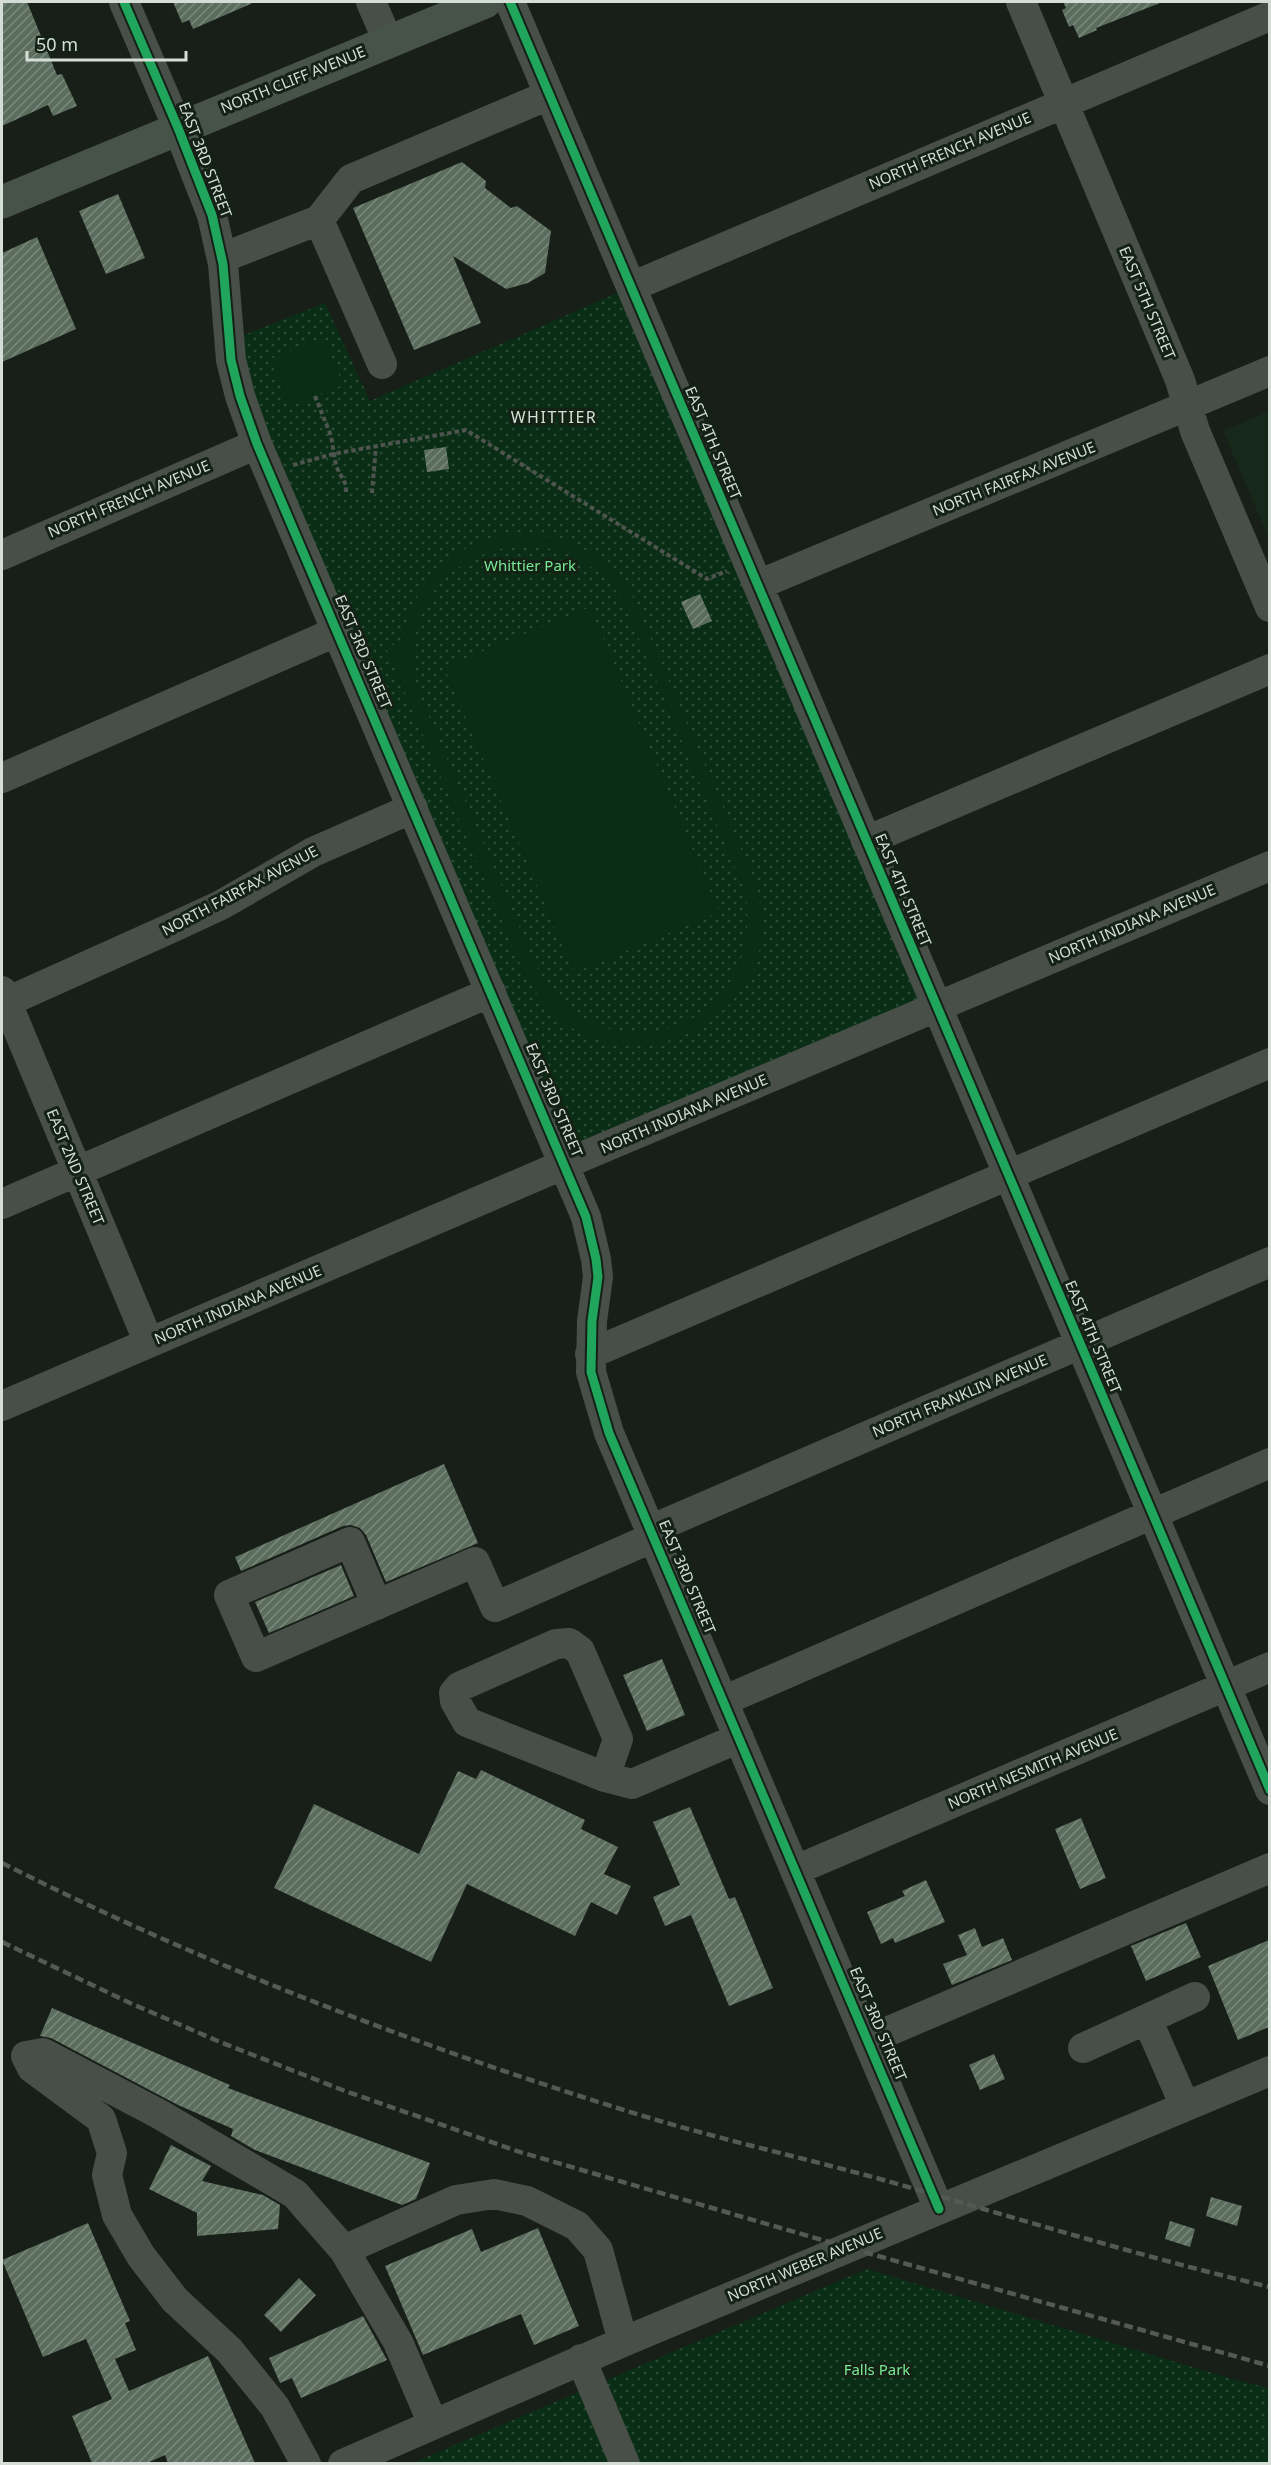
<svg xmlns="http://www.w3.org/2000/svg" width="1271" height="2465" viewBox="0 0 1271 2465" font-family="'Noto Sans',sans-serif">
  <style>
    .built { fill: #16281a }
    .park { fill: url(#park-dots) }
    .pitch { fill: #0a2e15; fill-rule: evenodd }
    .building { fill: url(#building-hatch) }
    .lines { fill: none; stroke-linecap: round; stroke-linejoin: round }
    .path { stroke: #4f5450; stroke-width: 4; stroke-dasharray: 4.5 3; stroke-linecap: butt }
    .minor { stroke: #484f49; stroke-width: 30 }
    .major { stroke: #475249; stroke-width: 33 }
    .rail { stroke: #545954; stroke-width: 4.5; stroke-dasharray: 9 4.5; stroke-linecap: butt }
    .cycleway-casing { stroke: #142216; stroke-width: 13 }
    .cycleway { stroke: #20a55d; stroke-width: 9 }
    .labels { text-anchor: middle; stroke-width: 6; stroke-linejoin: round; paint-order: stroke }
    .street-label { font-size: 15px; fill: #d5ded6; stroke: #142216 }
    .park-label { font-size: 15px; fill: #7ae995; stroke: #142216 }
    .neighbourhood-label { font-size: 16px; letter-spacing: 1.5px; fill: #d0e2d3; stroke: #142216 }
  </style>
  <defs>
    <pattern id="park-dots" width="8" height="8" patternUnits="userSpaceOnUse" patternTransform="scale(1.5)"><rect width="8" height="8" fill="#0a2e15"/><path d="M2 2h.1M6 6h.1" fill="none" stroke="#2d4c36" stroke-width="1.8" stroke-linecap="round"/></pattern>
    <pattern id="building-hatch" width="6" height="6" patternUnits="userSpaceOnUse" patternTransform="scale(1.5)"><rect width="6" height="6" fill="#5b6e5e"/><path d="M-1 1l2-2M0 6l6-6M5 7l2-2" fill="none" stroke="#79897c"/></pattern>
  </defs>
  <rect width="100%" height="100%" fill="#181e18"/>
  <!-- built -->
  <path class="built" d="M 1269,411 L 1269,539 L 1223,431 Z"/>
  <!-- park -->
  <path class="park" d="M 631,287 L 937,1007 L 565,1164 L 229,341 L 325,303 L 370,401 Z
    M 867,2269 L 1232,2379 L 1269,2388 L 1269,2463 L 410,2464 Z"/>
  <!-- pitch -->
  <path class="pitch" d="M 324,337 L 343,385 L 289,406 L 270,359 Z
    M 514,533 C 564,533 603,551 631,593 L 756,884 C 763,912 765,948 751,975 C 717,1036 640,1065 577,1031 C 555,1019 539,998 526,978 L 386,648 L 398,643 L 401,650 C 410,583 448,544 514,533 ZM 528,545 C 569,549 600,566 623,601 L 745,892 C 768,1020 622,1085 543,982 L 418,691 C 400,610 446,550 528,545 Z
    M 590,607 L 719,912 L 574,973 L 444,667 Z"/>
  <!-- building -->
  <path class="building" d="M 2,2 L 27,2 L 57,75 L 62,74 L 77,106 L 53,116 L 48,105 L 2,126 Z
    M 173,2 L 255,2 L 193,29 L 189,20 L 182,23 Z
    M 1063,2 L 1160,2 L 1160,3 L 1096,28 L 1097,30 L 1079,38 L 1073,25 L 1069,27 L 1062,10 L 1066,8 Z
    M 462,162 L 486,181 L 485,188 L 511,208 L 517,206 L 551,231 L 545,273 L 528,283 L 506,289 L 453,256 L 481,323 L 414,350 L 353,208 Z
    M 118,194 L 145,258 L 106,274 L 79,211 Z
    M 37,237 L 76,329 L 2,362 L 2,253 Z
    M 446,447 L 449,469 L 427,472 L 424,450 Z
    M 700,594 L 712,621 L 693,629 L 681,602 Z
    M 444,1464 L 478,1543 L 386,1582 L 366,1535 L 360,1528 L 351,1525 L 343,1526 L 241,1571 L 235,1557 Z
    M 341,1565 L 354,1596 L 269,1633 L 255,1602 Z
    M 662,1659 L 685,1715 L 647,1731 L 623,1675 Z
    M 481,1770 L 585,1820 L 581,1829 L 618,1847 L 604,1874 L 631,1886 L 617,1915 L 591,1902 L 575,1936 L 467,1884 L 431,1962 L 274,1888 L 314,1804 L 419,1854 L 458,1771 L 476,1779 Z
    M 690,1807 L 729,1899 L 735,1897 L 773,1988 L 729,2006 L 691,1915 L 665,1926 L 653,1897 L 680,1885 L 653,1822 Z
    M 1081,1818 L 1106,1878 L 1080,1889 L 1055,1829 Z
    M 926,1880 L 945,1922 L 895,1943 L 893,1938 L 881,1944 L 867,1912 L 905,1896 L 902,1891 Z
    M 1186,1923 L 1201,1957 L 1146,1981 L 1131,1946 Z
    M 975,1928 L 982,1947 L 1003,1938 L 1012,1960 L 952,1985 L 943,1964 L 967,1955 L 958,1935 Z
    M 1269,1940 L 1269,2027 L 1238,2040 L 1208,1966 Z
    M 52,2008 L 230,2085 L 228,2088 L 430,2163 L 416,2199 L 402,2205 L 255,2150 L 231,2136 L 233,2129 L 178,2105 L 51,2038 L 40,2036 Z
    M 994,2054 L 1005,2079 L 980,2090 L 969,2065 Z
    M 171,2145 L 211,2166 L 202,2181 L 263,2195 L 280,2205 L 278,2229 L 197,2236 L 197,2213 L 149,2189 Z
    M 1211,2197 L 1242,2206 L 1237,2226 L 1206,2216 Z
    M 1170,2221 L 1195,2229 L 1190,2247 L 1165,2239 Z
    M 88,2223 L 130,2321 L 125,2323 L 136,2350 L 115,2359 L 129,2391 L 208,2356 L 255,2463 L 168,2463 L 165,2455 L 147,2463 L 92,2463 L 72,2416 L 112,2399 L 86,2339 L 43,2357 L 2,2260 Z
    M 538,2228 L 579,2326 L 534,2345 L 521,2314 L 423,2355 L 385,2266 L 472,2229 L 481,2252 Z
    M 299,2278 L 316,2295 L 281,2332 L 264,2315 Z
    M 363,2316 L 387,2360 L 301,2398 L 292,2378 L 280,2383 L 269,2358 Z"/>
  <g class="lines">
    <!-- path -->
    <path class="path" d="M 315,396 L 331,436 L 336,466 L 346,485 L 346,492
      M 293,465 L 333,454 L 466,430 L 707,579 L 727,571
      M 372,493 L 376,446"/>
    <!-- minor -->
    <path class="minor" d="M 124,2 L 178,128 L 212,215 L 223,264 L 231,360 L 240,396 L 257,444 L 586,1217 L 596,1259 L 598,1277 L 592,1321 L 591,1372 L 609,1433 L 939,2209
      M 371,2 L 388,41
      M 510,2 L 1270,1790
      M 1021,2 L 1180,380 L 1195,431 L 1270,607
      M 319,220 L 382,364
      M 222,258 L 319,220 L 351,179 L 549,95
      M 631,287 L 1270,16
      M 2,555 L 257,444
      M 758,585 L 1270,371
      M 2,778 L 338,631
      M 866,841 L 1270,669
      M 2,991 L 149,1343
      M 2,1004 L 180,924 L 221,905 L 313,852 L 413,808
      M 2,1204 L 491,992
      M 590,1354 L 1270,1063
      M 2,1406 L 565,1164 L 1270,866
      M 650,1530 L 1270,1262
      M 377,1605 L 350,1542 L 229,1595 L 256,1657 L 475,1562 L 495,1607 L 654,1537
      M 723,1701 L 1270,1463
      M 605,1777 L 618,1739 L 580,1651 L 569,1643 L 556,1644 L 459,1687 L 454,1693 L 455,1701 L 467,1722 L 605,1777 L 632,1784 L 739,1738
      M 796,1870 L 1270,1667
      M 1147,2019 L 1195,1997
      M 868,2040 L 1270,1868
      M 1083,2048 L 1147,2019 L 1185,2106
      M 344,2250 L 456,2200 L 494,2194 L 527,2201 L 577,2226 L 598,2250 L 623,2342
      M 581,2359 L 625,2464
      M 306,2464 L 275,2407 L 229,2350 L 175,2300 L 141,2256 L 117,2215 L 107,2175 L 112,2153 L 101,2119 L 32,2068 L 26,2056 L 43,2053 L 159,2114 L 295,2194 L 344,2250 L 398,2342 L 433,2424
      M 343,2464 L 623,2342 L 1270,2071"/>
    <!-- major -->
    <path class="major" d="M 2,202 L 485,2"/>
    <!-- rail -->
    <path class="rail" d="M 2,1863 C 202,1964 412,2044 627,2111 C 710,2137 796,2156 880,2179 C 1010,2216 1138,2256 1270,2287
      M 2,1942 L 130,2003 L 220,2042 L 345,2091 L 520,2152 L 846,2247 L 1270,2366"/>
    <defs>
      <path id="cycleway" d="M 124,2 L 178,128 L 212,215 L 223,264 L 231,360 L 240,396 L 257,444 L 586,1217 L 596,1259 L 598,1277 L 592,1321 L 591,1372 L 609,1433 L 939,2209
        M 510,2 L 1270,1790"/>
    </defs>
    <!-- cycleway casing -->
    <use href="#cycleway" class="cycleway-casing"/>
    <!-- cycleway -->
    <use href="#cycleway" class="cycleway"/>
  </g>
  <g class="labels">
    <!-- street labels -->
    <g class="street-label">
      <text transform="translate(293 80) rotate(-22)" y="5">NORTH CLIFF AVENUE</text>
      <text transform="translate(950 151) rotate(-23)" y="5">NORTH FRENCH AVENUE</text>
      <text transform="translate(205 160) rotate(69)" y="5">EAST 3RD STREET</text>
      <text transform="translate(1147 303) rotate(67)" y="5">EAST 5TH STREET</text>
      <text transform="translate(713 443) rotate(67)" y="5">EAST 4TH STREET</text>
      <text transform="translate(1014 479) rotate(-22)" y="5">NORTH FAIRFAX AVENUE</text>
      <text transform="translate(129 499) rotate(-23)" y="5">NORTH FRENCH AVENUE</text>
      <text transform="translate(363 652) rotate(67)" y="5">EAST 3RD STREET</text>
      <text transform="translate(903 890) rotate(67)" y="5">EAST 4TH STREET</text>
      <text transform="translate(240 891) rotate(-28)" y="5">NORTH FAIRFAX AVENUE</text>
      <text transform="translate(1132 924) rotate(-23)" y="5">NORTH INDIANA AVENUE</text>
      <text transform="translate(554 1100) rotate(67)" y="5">EAST 3RD STREET</text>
      <text transform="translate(684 1114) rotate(-23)" y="5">NORTH INDIANA AVENUE</text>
      <text transform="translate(75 1167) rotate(67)" y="5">EAST 2ND STREET</text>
      <text transform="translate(238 1305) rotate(-23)" y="5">NORTH INDIANA AVENUE</text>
      <text transform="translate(1093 1337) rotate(67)" y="5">EAST 4TH STREET</text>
      <text transform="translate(960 1396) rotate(-23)" y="5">NORTH FRANKLIN AVENUE</text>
      <text transform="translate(687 1577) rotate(67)" y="5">EAST 3RD STREET</text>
      <text transform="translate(1033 1769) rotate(-23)" y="5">NORTH NESMITH AVENUE</text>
      <text transform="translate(878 2024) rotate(67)" y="5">EAST 3RD STREET</text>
      <text transform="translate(805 2265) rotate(-23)" y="5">NORTH WEBER AVENUE</text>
    </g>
    <!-- park labels -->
    <g class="park-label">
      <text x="530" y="571">Whittier Park</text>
      <text x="877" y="2375">Falls Park</text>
    </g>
    <!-- neighbourhood labels -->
    <g class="neighbourhood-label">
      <text x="554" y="423">WHITTIER</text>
    </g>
  </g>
  <!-- border -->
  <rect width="1271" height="2465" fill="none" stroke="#d5ded6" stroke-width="6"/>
  <!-- scale -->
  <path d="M27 51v9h159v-9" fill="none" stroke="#d5ded6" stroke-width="3"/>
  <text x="36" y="51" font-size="18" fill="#d5ded6" stroke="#142216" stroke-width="4.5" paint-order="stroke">50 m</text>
</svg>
